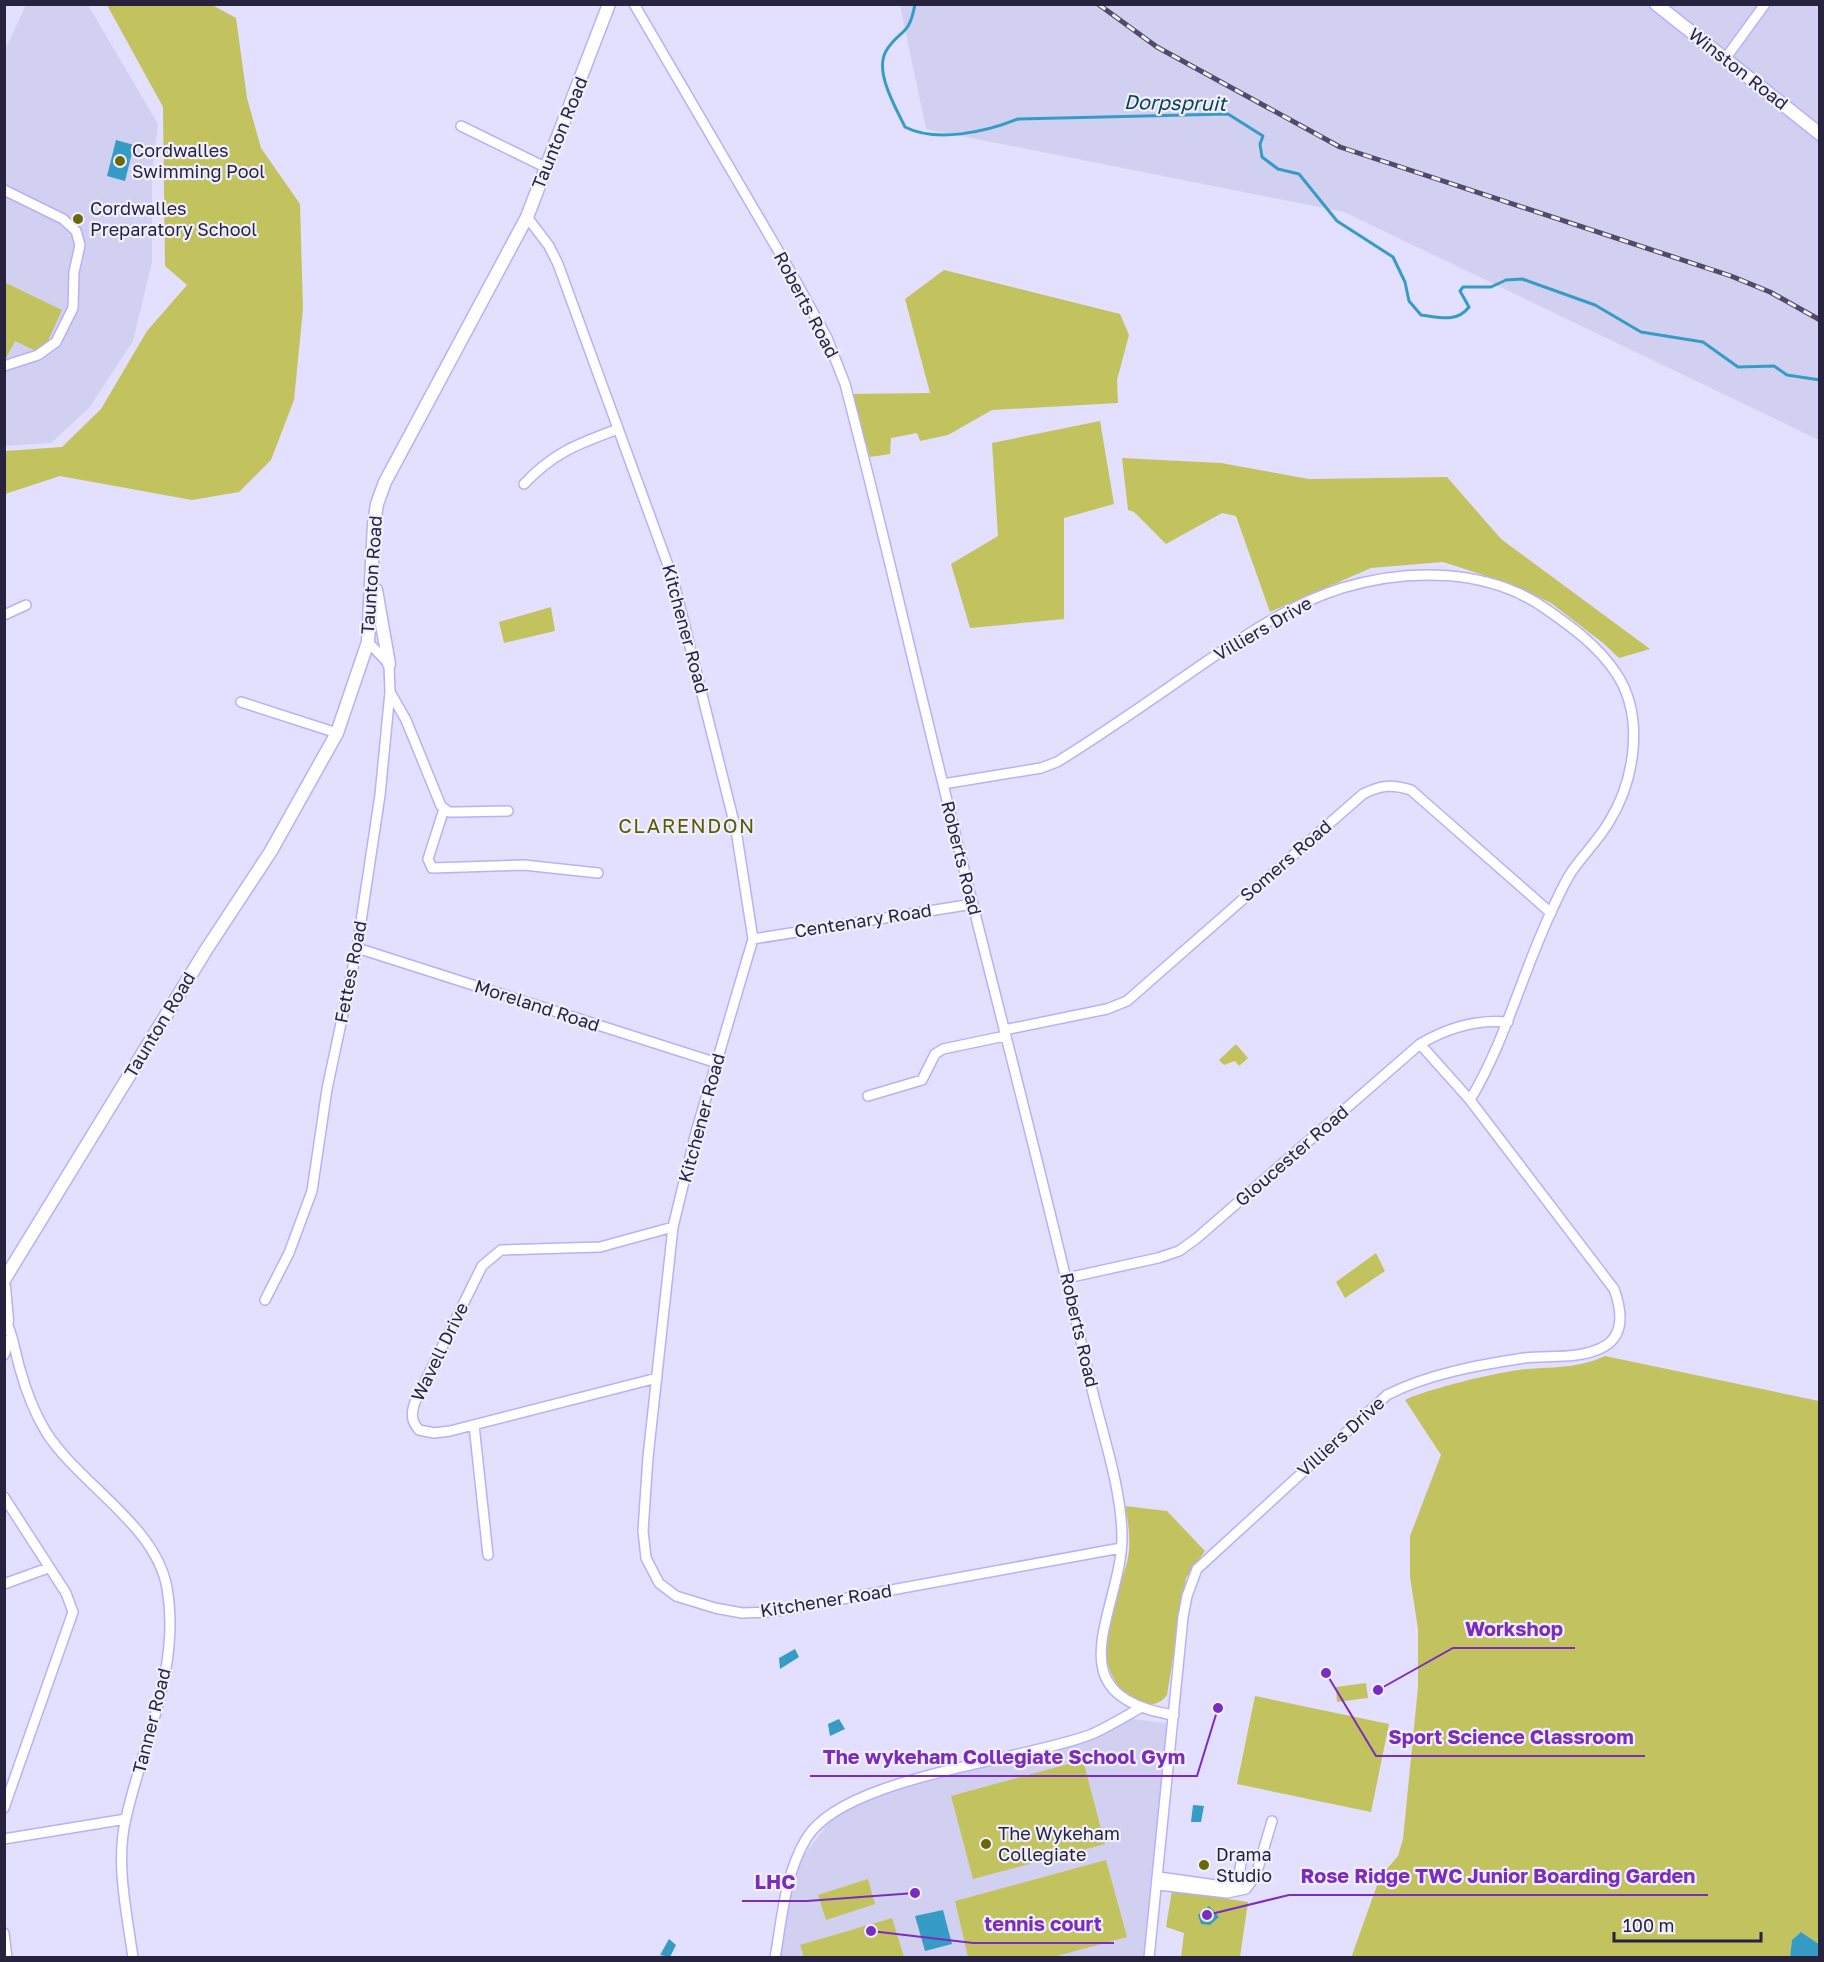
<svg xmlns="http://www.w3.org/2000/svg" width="1824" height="1962" viewBox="0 0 1824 1962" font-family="'Golos Text',sans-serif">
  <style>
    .built { fill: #d2d0f0 }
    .green { fill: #c2c25e }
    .water { fill: #369cc5 }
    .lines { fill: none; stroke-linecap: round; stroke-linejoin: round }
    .stream { stroke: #369cc5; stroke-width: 3 }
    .minor-casing { stroke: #b8b0f8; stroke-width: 12 }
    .tertiary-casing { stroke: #b8b0f8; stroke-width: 15 }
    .minor { stroke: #fff; stroke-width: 9 }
    .tertiary { stroke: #fff; stroke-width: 12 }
    .rail-casing { stroke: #4f4b68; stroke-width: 5 }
    .rail { stroke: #f0effe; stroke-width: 3; stroke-dasharray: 9; stroke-linecap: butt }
    .poi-dot { fill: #6a6905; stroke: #f0effe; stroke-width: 2 }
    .labels { text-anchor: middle; stroke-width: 4.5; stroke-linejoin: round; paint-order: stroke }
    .street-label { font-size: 18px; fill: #27233f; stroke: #f0effe }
    .poi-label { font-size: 18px; fill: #27233f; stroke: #f0effe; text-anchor: start }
    .water-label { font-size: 20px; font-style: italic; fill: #094459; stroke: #f0effe }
    .neighbourhood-label { font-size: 20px; letter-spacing: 1.5px; fill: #5c5b00; stroke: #f0effe }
    .leader { fill: none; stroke: #7b2cbf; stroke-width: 2 }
    .callout-dot { fill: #7b2cbf; stroke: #f0effe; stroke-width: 2 }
    .callout-label { font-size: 20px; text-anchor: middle; font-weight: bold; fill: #7b2cbf; stroke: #f0effe; stroke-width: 4.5; stroke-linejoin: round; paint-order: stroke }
  </style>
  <rect width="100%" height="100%" fill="#e2e0fe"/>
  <!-- built -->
  <path class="built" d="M 26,5 L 88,5 L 158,124 L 152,177 L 152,262 L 133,341 L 89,408 L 51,443 L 5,446 L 5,50 Z
    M 900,5 L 1819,5 L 1819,440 L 1344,212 L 926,129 Z
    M 1133,1719 L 1171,1724 L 1148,1957 L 777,1958 L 795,1867 L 829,1822 L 860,1800 Z"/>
  <!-- green -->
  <path class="green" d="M 107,5 L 212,5 L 236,18 L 247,98 L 261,148 L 300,204 L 303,309 L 294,400 L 271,460 L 239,492 L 192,500 L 60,476 L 5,494 L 5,451 L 62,447 L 101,409 L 147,331 L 187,285 L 165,266 L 163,107 Z
    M 944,270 L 1120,314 L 1129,335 L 1117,380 L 1118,403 L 992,410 L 948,435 L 920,441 L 917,433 L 891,438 L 890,454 L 870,457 L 852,394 L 930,393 L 905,299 Z
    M 4,282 L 62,310 L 42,354 L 15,341 L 5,360 Z
    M 1100,421 L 1114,504 L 1064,518 L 1064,619 L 970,628 L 951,564 L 998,536 L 992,443 Z
    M 1122,458 L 1221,463 L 1309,479 L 1447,477 L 1501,539 L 1650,649 L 1619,658 L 1603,643 L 1551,603 L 1511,584 L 1443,562 L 1371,568 L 1270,612 L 1236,516 L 1222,513 L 1166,544 L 1134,512 L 1128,510 Z
    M 551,607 L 555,631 L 504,643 L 499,622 Z
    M 1236,1044 L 1248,1058 L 1239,1066 L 1235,1061 L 1224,1065 L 1219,1060 Z
    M 1376,1253 L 1385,1271 L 1345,1298 L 1336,1282 Z
    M 1605,1356 L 1819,1401 L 1819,1944 L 1801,1932 L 1792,1940 L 1790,1958 L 1351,1958 L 1380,1877 L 1398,1856 L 1403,1839 L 1418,1687 L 1418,1629 L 1410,1577 L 1410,1536 L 1441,1455 L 1405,1400 C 1430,1388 1499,1372 1527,1369 C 1555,1367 1579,1368 1605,1356 Z
    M 1125,1506 L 1167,1511 L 1205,1551 L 1186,1578 L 1167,1695 C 1159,1705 1151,1706 1139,1702 C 1128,1698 1121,1692 1115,1681 C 1093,1644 1115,1604 1126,1566 C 1132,1546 1129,1526 1125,1506 Z
    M 1366,1683 L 1368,1698 L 1337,1702 L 1336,1687 Z
    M 1255,1696 L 1389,1724 L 1371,1812 L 1237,1784 Z
    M 1083,1760 L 1105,1844 L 973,1879 L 951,1796 Z
    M 1106,1860 L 1127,1937 L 1053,1957 L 968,1957 L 955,1901 Z
    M 868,1879 L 875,1904 L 826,1920 L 818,1895 Z
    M 1172,1890 L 1248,1902 L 1240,1957 L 1181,1957 L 1184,1933 L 1166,1927 Z
    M 892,1918 L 904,1957 L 804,1957 L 800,1945 Z"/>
  <!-- water -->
  <path class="water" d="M 116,140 L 134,145 L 125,181 L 107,176 Z
    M 795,1649 L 799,1657 L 780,1669 L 779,1658 Z
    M 839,1719 L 845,1729 L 830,1736 L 828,1724 Z
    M 1193,1805 L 1204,1806 L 1201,1822 L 1191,1822 Z
    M 1209,1906 L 1219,1917 L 1210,1925 L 1201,1924 L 1198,1915 Z
    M 943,1910 L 952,1944 L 925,1951 L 915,1916 Z
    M 1801,1932 L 1819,1944 L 1819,1957 L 1790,1957 L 1792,1940 Z
    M 669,1939 L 676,1945 L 670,1957 L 660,1955 Z"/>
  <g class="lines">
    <!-- stream -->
    <path class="stream" d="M 915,4 C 909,38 900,28 886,51 C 874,72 896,108 905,127 C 936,143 986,132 1018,119 L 1228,114 L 1263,136 L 1260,144 L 1262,157 L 1278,169 L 1299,174 L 1337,221 L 1393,257 L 1405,282 L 1409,301 L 1421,315 C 1439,317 1457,323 1469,307 L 1460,291 L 1463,287 L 1491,287 L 1506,280 L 1522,279 L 1595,305 L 1641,332 L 1703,342 L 1738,367 L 1774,366 L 1787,375 L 1820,380"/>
    <defs>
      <path id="minor" d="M 634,4 L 793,276 L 827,338 L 845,384 C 880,517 910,651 943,784 C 992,986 1046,1187 1092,1389 C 1103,1436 1121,1487 1122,1535 C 1123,1610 1049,1696 1174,1715
        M 1725,59 L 1765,4
        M 461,126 L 547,168
        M 4,190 L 63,219 L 76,231 L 80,245 L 74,272 L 73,308 L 56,342 L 38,355 L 4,366
        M 527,217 L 549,246 L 558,264 L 673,579 L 736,830 L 753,939 L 696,1132 L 673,1227 L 648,1457 L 643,1531 L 646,1558 L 659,1583 L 676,1596 L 715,1608 L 742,1613 L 771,1612 L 1121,1548
        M 524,484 C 554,452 578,444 618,429
        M 4,615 L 26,605
        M 390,692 L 406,720 L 441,806 L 449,812 L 457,812 L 508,811
        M 241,702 L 337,733
        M 943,784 L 1041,768 L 1057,762 C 1109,730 1159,694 1210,659 C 1252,631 1294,603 1342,588 C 1408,568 1488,568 1546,609 C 1572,627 1598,646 1616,673 C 1645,716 1635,780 1609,822 C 1599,839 1584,854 1572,871 C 1564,883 1558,897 1552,910 C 1522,973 1506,1040 1470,1100
        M 444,809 L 428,859 L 432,868 L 524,865 L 598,873
        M 753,939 L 973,904
        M 357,948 L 717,1063
        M 1004,1030 L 1107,1009 L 1127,1001 L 1363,794 C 1381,785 1392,784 1411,790 L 1551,913
        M 868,1096 L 922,1080 L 935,1054 L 943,1049 L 1005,1036
        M 1067,1278 L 1158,1258 L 1179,1251 L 1197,1238 L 1420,1044 C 1447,1028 1476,1019 1508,1022
        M 265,1300 L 289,1253 L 312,1191 L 327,1089 L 357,948 L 380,795 L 390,692 L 389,664 L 368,642
        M 4,1317 C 13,1332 15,1353 20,1369 C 26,1391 34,1412 46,1432 C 79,1484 156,1525 167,1588 C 181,1668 143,1742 126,1818 C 115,1863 127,1913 133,1958
        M 4,1355 L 11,1336
        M 657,1378 L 450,1431 L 434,1433 L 419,1430 C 411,1421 411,1413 415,1402 L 482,1266 L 501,1250 L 600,1247 L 673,1227
        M 474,1425 L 488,1555
        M 4,1497 L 66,1593 L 73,1612 L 4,1808
        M 4,1584 L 48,1568
        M 4,1839 L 126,1819
        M 1159,1877 L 1237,1888 L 1242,1857
        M 1159,1885 L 1227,1893 L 1246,1889 L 1256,1875 L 1272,1821
        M 4,1933 L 7,1958
        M 775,1958 C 782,1918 785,1874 806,1839 C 843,1776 1023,1761 1092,1734 C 1108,1727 1124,1717 1140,1708
        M 1149,1958 L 1183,1617 L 1187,1596 L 1197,1569 L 1387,1395 C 1428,1374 1478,1365 1524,1358 C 1550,1355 1581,1360 1605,1346 C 1626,1333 1621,1308 1614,1289 L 1470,1100 L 1420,1044"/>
      <path id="tertiary" d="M 1656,4 L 1820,134
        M 376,590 L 389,664
        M 4,1280 L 206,950 L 271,851 L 337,733 L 368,642 L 374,524 L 377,504 L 385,482 L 527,217 L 609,4
        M 4,1287 L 7,1321"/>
    </defs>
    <!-- minor casing -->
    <use href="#minor" class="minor-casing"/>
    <!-- tertiary casing -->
    <use href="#tertiary" class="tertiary-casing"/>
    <!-- minor -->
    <use href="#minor" class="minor"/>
    <!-- tertiary -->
    <use href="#tertiary" class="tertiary"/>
    <defs>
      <path id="rail" d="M 1098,4 L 1157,47 L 1340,147 L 1731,276 L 1770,292 L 1820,320"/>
    </defs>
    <!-- rail casing -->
    <use href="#rail" class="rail-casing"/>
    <!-- rail -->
    <use href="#rail" class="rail"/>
  </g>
  <!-- markers -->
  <g class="poi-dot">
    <circle cx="120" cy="161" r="6"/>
    <circle cx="78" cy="219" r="6"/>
    <circle cx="986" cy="1844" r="6"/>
    <circle cx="1204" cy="1865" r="6"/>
  </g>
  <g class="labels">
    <!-- street labels -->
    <g class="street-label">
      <text transform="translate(1738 69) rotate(38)" y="6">Winston Road</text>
      <text transform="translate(560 133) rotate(-68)" y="6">Taunton Road</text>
      <text transform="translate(806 305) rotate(62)" y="6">Roberts Road</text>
      <text transform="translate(372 575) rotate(-86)" y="6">Taunton Road</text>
      <text transform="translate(685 629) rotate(75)" y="6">Kitchener Road</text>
      <text transform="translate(1263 629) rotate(-30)" y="6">Villiers Drive</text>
      <text transform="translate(961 858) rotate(76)" y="6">Roberts Road</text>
      <text transform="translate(1286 861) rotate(-41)" y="6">Somers Road</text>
      <text transform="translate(863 921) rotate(-9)" y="6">Centenary Road</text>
      <text transform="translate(351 972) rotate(-79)" y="6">Fettes Road</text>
      <text transform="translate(537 1006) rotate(18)" y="6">Moreland Road</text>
      <text transform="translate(160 1025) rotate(-59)" y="6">Taunton Road</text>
      <text transform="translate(702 1118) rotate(-75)" y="6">Kitchener Road</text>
      <text transform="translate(1292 1156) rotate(-41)" y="6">Gloucester Road</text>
      <text transform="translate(1079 1330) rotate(77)" y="6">Roberts Road</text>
      <text transform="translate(440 1352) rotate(-64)" y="6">Wavell Drive</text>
      <text transform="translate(1341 1437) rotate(-42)" y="6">Villiers Drive</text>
      <text transform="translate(826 1601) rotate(-9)" y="6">Kitchener Road</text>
      <text transform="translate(152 1721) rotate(-76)" y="6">Tanner Road</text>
    </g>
    <!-- poi labels -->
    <g class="poi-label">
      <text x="132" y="157">Cordwalles<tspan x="132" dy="21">Swimming Pool</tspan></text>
      <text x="90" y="215">Cordwalles<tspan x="90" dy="21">Preparatory School</tspan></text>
      <text x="998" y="1840">The Wykeham<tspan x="998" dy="21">Collegiate</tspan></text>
      <text x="1216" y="1861">Drama<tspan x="1216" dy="21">Studio</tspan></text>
    </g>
    <!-- water labels -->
    <g class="water-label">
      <text transform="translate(1175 103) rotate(1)" y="7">Dorpspruit</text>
    </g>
    <!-- neighbourhood labels -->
    <g class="neighbourhood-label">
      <text x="687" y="833">CLARENDON</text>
    </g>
  </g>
  <!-- callouts -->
  <path class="leader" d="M1378 1690L1453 1648H1575M1326 1673L1376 1756H1645M1218 1708L1197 1776H810M1207 1915L1289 1895H1708M915 1893L807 1901H742M871 1931L973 1943H1114"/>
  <g class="callout-dot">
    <circle cx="1378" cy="1690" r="6"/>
    <circle cx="1326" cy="1673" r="6"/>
    <circle cx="1218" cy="1708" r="6"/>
    <circle cx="1207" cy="1915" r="6"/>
    <circle cx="915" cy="1893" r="6"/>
    <circle cx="871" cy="1931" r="6"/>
  </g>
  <g class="callout-label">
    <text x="1514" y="1636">Workshop</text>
    <text x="1511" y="1744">Sport Science Classroom</text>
    <text x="1004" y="1764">The wykeham Collegiate School Gym</text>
    <text x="1498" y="1883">Rose Ridge TWC Junior Boarding Garden</text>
    <text x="775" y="1889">LHC</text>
    <text x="1043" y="1931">tennis court</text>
  </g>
  <!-- border -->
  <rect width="1824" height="1962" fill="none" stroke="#27233f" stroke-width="12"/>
  <!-- scale -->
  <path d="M1614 1932v9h147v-9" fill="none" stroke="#27233f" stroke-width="3"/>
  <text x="1623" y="1932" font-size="18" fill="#27233f" stroke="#f0effe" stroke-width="4.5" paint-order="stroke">100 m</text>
</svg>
